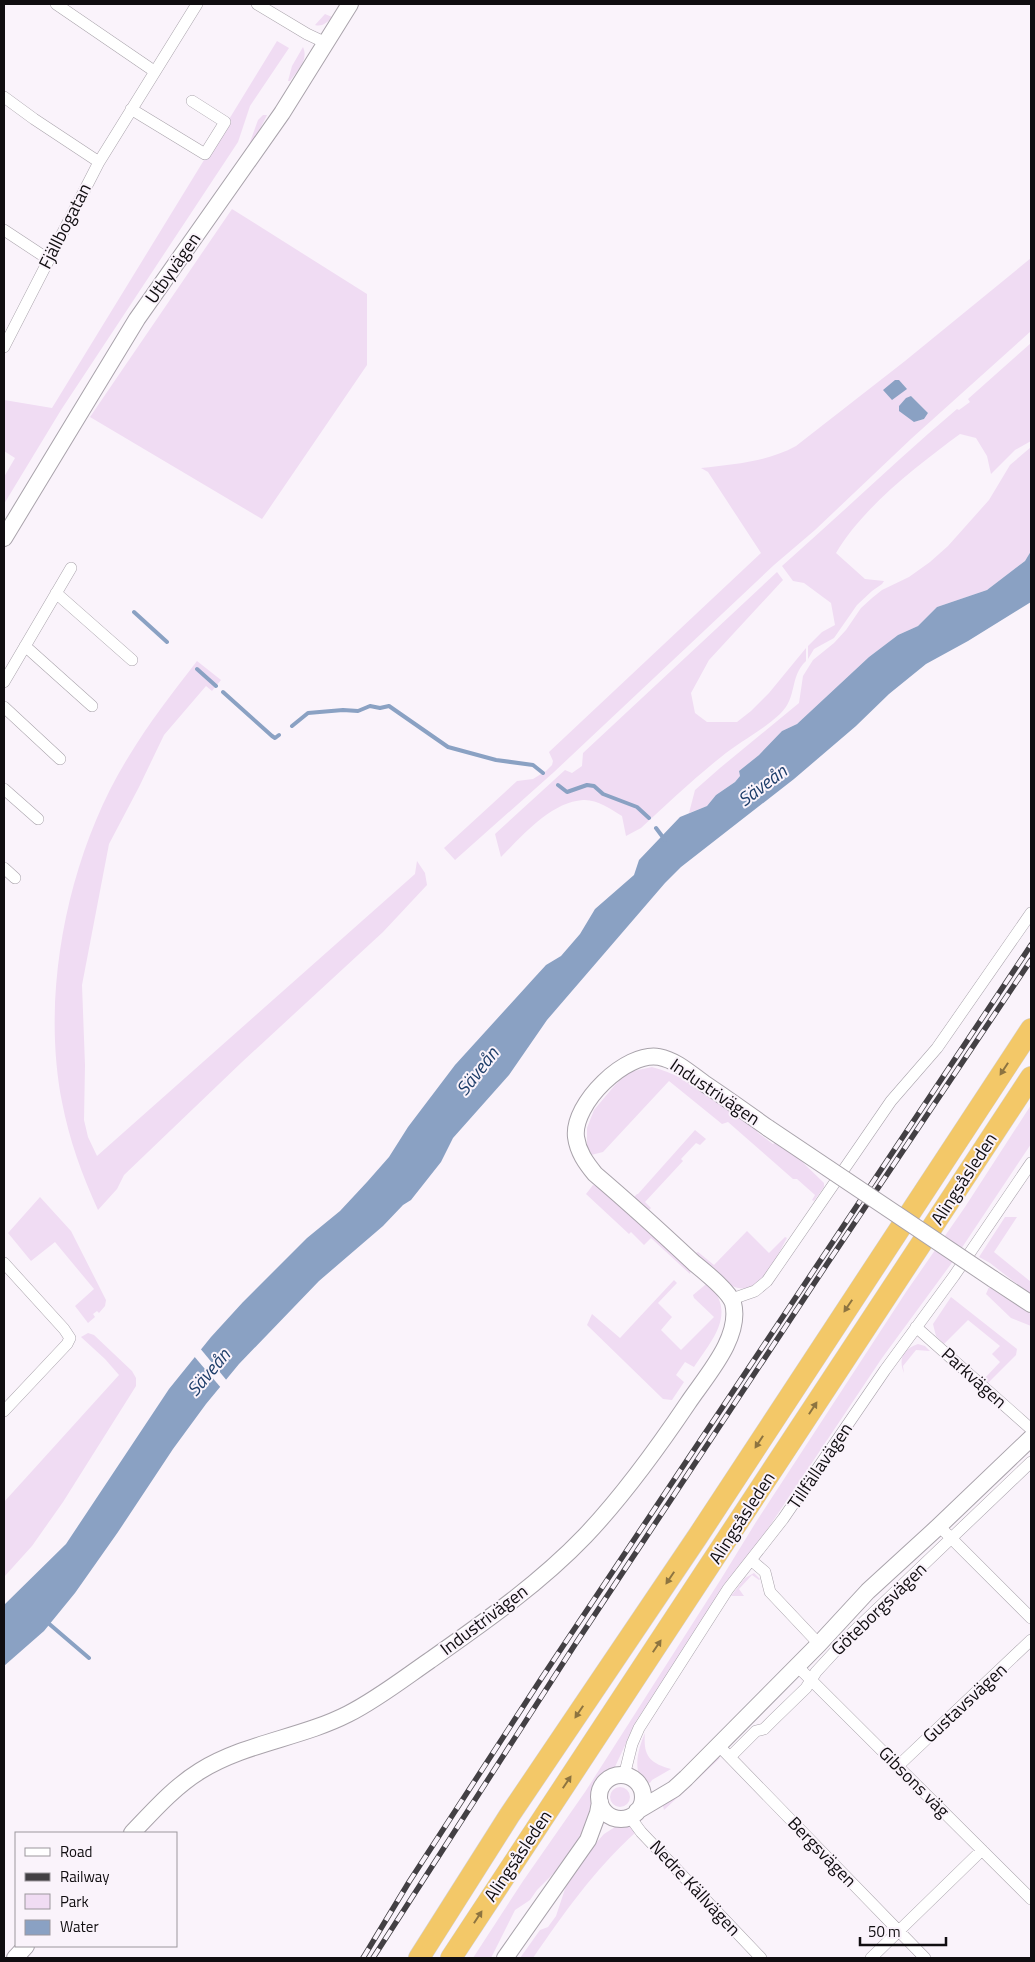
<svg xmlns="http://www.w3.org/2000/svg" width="1035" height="1962" viewBox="0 0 1035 1962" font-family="'Titillium Web',sans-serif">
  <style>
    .green { fill: #f0dcf3; fill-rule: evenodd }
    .water { fill: #8aa1c3 }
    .pier { fill: #faf3fb }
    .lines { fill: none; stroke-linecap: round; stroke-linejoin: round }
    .stream { stroke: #8aa1c3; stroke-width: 4 }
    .street-casing { stroke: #a9a3ab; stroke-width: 12 }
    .secondary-casing { stroke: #a9a3ab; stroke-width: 18 }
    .highway-casing { stroke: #d4d3d4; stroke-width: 22 }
    .street { stroke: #fff; stroke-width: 11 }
    .secondary { stroke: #fff; stroke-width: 16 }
    .highway { stroke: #f3c868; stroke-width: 21 }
    .rail-casing { stroke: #434044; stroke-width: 5.5 }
    .rail { stroke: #faf3fb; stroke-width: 4; stroke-dasharray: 11; stroke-linecap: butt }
    .secondary-bridge-casing { stroke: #a9a3ab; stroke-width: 18; stroke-linecap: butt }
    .secondary-bridge { stroke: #fff; stroke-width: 16 }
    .oneway { fill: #8d7440 }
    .labels { text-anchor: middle; stroke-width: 4; stroke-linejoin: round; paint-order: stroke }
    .street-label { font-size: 18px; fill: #100d10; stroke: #faf3fb }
    .water-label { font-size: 19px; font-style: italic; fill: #1d3d69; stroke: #faf3fb }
  </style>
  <rect width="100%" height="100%" fill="#faf3fb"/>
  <!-- green -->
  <path class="green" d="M 325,14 L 332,17 C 327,23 322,27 315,25 Z
    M 277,41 L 289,48 L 250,106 L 238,142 L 61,410 L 4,504 L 4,477 L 15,458 L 4,451 L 4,400 L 52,408 Z
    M 303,47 C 309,60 297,71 290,81 L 288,81 L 292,66 Z
    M 263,115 L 267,115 L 254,141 L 233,170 L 249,145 L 258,120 Z
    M 232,209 L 367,294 L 367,365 L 262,519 L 90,417 Z
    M 1031,258 L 1031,331 L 912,438 L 815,530 L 774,565 L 554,772 L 455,860 L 444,848 L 517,781 L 533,779 L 546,771 L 552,765 L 553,761 L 549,752 L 761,553 L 708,472 L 701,468 C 734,464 767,462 796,446 L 905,361 ZM 911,396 L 928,413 L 924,419 L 914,422 Z
    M 1031,343 L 1031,441 L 1015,450 L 991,474 L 987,456 L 976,438 L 960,434 C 918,465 863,507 836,553 L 865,579 L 884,581 L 882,584 L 872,591 L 857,605 L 834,638 L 814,649 L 808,659 L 808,646 L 822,632 L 835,625 L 831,603 L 804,583 L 793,581 L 782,566 C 841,514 897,460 957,409 L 959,410 L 970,402 L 968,399 Z
    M 1031,447 L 1031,551 L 1025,561 L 987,590 L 937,607 L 918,626 L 898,635 L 869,657 L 797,724 L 782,731 L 759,755 L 739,771 L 740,776 L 735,782 L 716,795 L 707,806 L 689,813 L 695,790 L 720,768 L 799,703 L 803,676 L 813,660 L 834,643 L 846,630 L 861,608 L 872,598 L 882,590 L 909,577 L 930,562 L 948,546 L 989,500 L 1010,465 Z
    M 777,572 L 783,580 L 709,660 L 691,693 L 695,713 L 707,722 L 737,722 L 751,711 L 769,693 L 806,648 L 806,661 C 789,677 798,697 780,714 C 762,731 739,742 721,757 C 693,779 667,804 641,828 L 626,836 L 622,816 C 611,809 596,799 583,800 C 551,802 522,836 501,857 L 495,834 L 565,770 L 572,773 L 582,766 L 583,753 Z
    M 197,661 L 221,680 L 212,691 L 206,686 L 164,735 L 139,787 L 109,844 L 82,985 L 85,1065 L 84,1120 L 88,1137 L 97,1156 L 415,874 L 417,861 L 425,873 L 427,885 L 383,932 L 242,1062 L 124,1175 L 117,1189 L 98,1210 C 82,1175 69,1139 62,1102 C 40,991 69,852 129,756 C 149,723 173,692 197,661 Z
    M 652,1067 C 692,1078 726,1105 760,1128 L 757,1132 L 773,1144 L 777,1141 L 790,1150 L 824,1183 L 824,1187 L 814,1201 L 812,1200 L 815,1195 L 797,1179 L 793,1179 L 728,1122 L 722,1124 L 669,1081 L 603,1152 L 591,1155 L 587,1148 L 587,1128 L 594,1110 L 615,1085 L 629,1072 Z
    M 1031,1105 L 1031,1144 L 951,1264 L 882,1358 L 763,1536 L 727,1583 L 637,1720 L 613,1771 L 598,1783 L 593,1794 L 593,1804 L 582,1836 L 557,1870 L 537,1890 L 530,1900 L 515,1910 L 491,1958 L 473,1958 L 523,1881 L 585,1792 L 721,1579 L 756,1522 L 906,1292 L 965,1207 Z
    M 695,1130 L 706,1139 L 700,1145 L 696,1143 L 681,1159 L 683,1161 L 645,1202 L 651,1208 L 648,1211 L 634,1199 L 634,1197 L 637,1194 L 638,1194 Z
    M 593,1185 L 598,1186 L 691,1269 L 690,1274 L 651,1238 L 644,1245 L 631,1232 L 629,1234 L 586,1194 Z
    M 40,1197 L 71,1231 L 106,1300 L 105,1306 L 99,1313 L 97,1311 L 93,1314 L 95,1317 L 88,1323 L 75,1306 L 94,1289 L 55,1242 L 31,1261 L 8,1233 Z
    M 1005,1217 L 1017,1217 L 994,1252 L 1031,1282 L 1031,1295 L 990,1263 L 979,1257 Z
    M 747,1231 L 769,1253 L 785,1237 L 787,1238 C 777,1255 762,1293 738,1288 C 726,1286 704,1262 694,1254 L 698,1252 L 714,1265 Z
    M 674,1280 L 677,1283 L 658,1303 L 672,1317 L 661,1330 L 681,1350 L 714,1317 L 694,1298 L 693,1295 L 705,1285 L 708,1284 C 738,1313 711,1341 694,1367 L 685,1362 L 676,1375 L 684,1382 L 672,1400 L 663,1399 L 587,1325 L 592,1314 L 620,1338 Z
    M 989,1287 L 1031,1314 L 1031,1326 L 1011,1318 L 986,1294 Z
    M 951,1297 L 1017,1349 L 1016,1355 L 988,1383 L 984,1379 L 1000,1362 L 992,1354 L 1000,1346 L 968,1320 L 944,1344 L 936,1336 L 933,1324 Z
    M 88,1333 L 94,1335 L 132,1371 L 136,1378 L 136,1386 L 63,1502 L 32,1546 L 4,1577 L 4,1502 L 119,1375 L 105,1359 L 81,1337 Z
    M 918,1344 L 925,1346 L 930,1351 L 916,1350 L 903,1366 L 904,1373 C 898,1359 903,1349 918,1344 Z
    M 754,1573 L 760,1579 L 759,1580 L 752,1575 L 739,1589 L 744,1596 L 731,1596 L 745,1578 Z
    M 645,1733 C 643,1755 649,1763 671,1769 L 652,1780 L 650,1783 C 629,1778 639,1746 645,1733 Z
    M 718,1758 L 720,1758 L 664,1810 L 662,1802 L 678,1793 Z
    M610 1797a10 10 0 1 1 20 0a10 10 0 1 1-20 0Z
    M 624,1825 L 629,1826 L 636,1832 C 595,1869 564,1913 533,1958 L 520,1958 L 540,1930 L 548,1927 L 556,1916 L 567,1883 L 587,1853 L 604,1834 L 615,1827 Z"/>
  <!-- water -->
  <path class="water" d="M 895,380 L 899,380 L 907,389 L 892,400 L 883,390 Z
    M 911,396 L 928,413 L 924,419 L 914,422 L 899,411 L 899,406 L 906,398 Z
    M 1031,551 L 1031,602 L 968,641 L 926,664 L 889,694 L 856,726 L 794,779 L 681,867 L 665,883 L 547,1020 L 509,1075 L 453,1138 L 441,1162 L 411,1200 L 403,1205 L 383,1226 L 319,1281 L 239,1364 L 206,1404 L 173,1449 L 118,1532 L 75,1593 L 44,1631 L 4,1666 L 4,1605 L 66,1544 L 169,1389 L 211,1337 L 243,1302 L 307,1238 L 340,1211 L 367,1182 L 389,1157 L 408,1127 L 455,1065 L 535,977 L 546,965 L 561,956 L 580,934 L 595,909 L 634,875 L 639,860 L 680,817 L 707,806 L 716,795 L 735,782 L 740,776 L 739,771 L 759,755 L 782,731 L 797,724 L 869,657 L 898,635 L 918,626 L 937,607 L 987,590 L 1025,561 Z"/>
  <!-- pier -->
  <path class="pier" d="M 199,1347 L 228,1382 L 222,1389 L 193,1355 Z"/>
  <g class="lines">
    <!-- stream -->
    <path class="stream" d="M 134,612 L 167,642
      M 197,669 L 216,686
      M 223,692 L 272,736 L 275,738 L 279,735
      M 292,726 L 308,713 L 343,710 L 358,711 L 370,706 L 380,708 L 389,706 L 448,747 L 496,760 L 533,765 L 543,773
      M 558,785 L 567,792 L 587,785 L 594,786 L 603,794 L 637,807 L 649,818
      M 656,828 L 665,840
      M 47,1622 L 89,1658"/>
    <defs>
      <path id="street" d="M 56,4 L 154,71
        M 257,4 L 307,34 L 326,43
        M 4,97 L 34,119 L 99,162
        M 131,109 L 205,154 L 225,122 L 192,101
        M 4,230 L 48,259
        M 4,347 L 99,162 L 197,4
        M 56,593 L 132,660
        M 25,646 L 92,706
        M 4,682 L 71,568
        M 4,707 L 60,759
        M 4,789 L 38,819
        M 4,868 L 15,878
        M 4,1263 L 64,1329 L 70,1338 L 67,1344 L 4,1411
        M 732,1299 L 755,1291 L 767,1281 L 891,1101 L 937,1048 L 1031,913
        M 916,1327 L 1031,1429
        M 939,1526 L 1031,1618
        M 751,1560 L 765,1572 L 770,1592 L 819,1644
        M 797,1666 L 1031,1899
        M 719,1746 L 925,1958
        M 730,1757 L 756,1731 L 764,1729 L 773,1720 L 806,1688 L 816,1672 L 850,1635 L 1031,1462
        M 898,1766 L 1031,1640
        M 624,1776 L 632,1744 L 639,1728 L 728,1589 L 783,1519 L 885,1370 L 954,1276 L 1031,1163
        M 630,1817 L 641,1832 L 761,1958
        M 871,1958 L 982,1850"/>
      <path id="secondary" d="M 4,538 L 137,319 L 282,113 L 350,4
        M 993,1279 L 1031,1304
        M599 1797a22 22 0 1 1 44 0a22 22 0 1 1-44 0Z
        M 637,1811 L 674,1789 L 686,1778 L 819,1644 L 868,1591 L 939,1526 L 1031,1438
        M 132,1833 C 153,1811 174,1787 200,1771 C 245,1743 301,1738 348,1714 C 376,1700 403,1679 429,1661 C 483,1623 539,1584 585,1536 C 623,1496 657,1449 688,1403 C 706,1376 742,1337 733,1303 C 729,1291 705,1272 694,1263 C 662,1233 629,1203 595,1174 C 586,1163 578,1152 576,1137 C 572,1104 626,1051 659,1057 C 676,1060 691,1074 705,1084 C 726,1098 747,1113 768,1128
        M 15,1958 L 26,1946
        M 505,1958 L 588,1840 L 598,1813 L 600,1802"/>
      <path id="highway" d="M 419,1958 L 509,1816 L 698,1536 L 1031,1029
        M 451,1958 L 1031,1077"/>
    </defs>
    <!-- street casing -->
    <use href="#street" class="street-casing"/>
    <!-- secondary casing -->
    <use href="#secondary" class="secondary-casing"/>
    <!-- highway casing -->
    <use href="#highway" class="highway-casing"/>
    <!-- street -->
    <use href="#street" class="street"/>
    <!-- secondary -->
    <use href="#secondary" class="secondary"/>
    <!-- highway -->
    <use href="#highway" class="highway"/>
    <defs>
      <path id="rail" d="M 363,1958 L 409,1882 L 541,1679 L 1031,945
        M 373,1958 L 576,1643 L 827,1264 L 1031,960"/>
    </defs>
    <!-- rail casing -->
    <use href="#rail" class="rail-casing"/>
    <!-- rail -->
    <use href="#rail" class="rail"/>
    <defs>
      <path id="secondary-bridge" d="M 768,1128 L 993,1279"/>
    </defs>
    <!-- secondary-bridge casing -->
    <use href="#secondary-bridge" class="secondary-bridge-casing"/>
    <!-- secondary-bridge -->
    <use href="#secondary-bridge" class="secondary-bridge"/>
  </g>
  <!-- one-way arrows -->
  <defs><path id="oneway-solid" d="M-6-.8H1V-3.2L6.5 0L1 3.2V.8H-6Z" transform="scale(1.25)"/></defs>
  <g class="oneway">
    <use href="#oneway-solid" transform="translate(1004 1069) rotate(123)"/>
    <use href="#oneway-solid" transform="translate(848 1306) rotate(124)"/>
    <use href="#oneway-solid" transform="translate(813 1408) rotate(-57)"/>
    <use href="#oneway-solid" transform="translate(759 1442) rotate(123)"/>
    <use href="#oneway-solid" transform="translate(670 1578) rotate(124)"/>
    <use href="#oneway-solid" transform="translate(657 1646) rotate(-56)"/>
    <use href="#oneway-solid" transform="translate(579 1712) rotate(124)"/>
    <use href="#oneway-solid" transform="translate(567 1782) rotate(-56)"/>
    <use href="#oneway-solid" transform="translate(478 1917) rotate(-57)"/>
  </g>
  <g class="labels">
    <!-- street labels -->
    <g class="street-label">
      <text transform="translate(65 226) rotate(-63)" y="6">Fjällbogatan</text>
      <text transform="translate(173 268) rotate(-55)" y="6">Utbyvägen</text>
      <text transform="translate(715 1092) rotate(34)" y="6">Industrivägen</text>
      <text transform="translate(964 1179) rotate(-57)" y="6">Alingsåsleden</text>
      <text transform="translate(974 1378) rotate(42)" y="6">Parkvägen</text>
      <text transform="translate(820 1466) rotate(-56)" y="6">Tillfällavägen</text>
      <text transform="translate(742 1518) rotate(-57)" y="6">Alingsåsleden</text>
      <text transform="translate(879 1609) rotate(-44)" y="6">Göteborgsvägen</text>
      <text transform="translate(484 1620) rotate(-37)" y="6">Industrivägen</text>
      <text transform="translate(965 1703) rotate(-43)" y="6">Gustavsvägen</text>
      <text transform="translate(914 1782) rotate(45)" y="6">Gibsons väg</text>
      <text transform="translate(822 1852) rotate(46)" y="6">Bergsvägen</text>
      <text transform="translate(518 1856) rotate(-56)" y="6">Alingsåsleden</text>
      <text transform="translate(695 1888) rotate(47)" y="6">Nedre Källvägen</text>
    </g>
    <!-- water labels -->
    <g class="water-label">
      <text transform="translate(762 785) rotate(-37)" y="7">Säveån</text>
      <text transform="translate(477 1071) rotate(-52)" y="7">Säveån</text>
      <text transform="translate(208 1372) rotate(-50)" y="7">Säveån</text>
    </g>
  </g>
  <!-- border -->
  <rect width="1035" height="1962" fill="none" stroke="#100d10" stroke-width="10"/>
  <!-- legend -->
  <rect x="15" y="1832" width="162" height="115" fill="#faf3fb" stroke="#9c979d"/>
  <rect x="25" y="1848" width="25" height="8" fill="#ffffff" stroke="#9c979d"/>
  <text x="60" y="1857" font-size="15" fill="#100d10">Road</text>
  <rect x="25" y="1873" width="25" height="8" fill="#434044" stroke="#9c979d"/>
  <text x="60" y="1882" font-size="15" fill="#100d10">Railway</text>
  <rect x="25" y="1894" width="25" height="15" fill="#f0dcf3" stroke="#9c979d"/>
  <text x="60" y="1907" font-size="15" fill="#100d10">Park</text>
  <rect x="25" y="1920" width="25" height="15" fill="#8aa1c3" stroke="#9c979d"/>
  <text x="60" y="1932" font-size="15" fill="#100d10">Water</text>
  <!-- scale -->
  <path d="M860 1937v8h86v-8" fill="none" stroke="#100d10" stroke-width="2.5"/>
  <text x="868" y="1937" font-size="15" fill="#100d10" stroke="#faf3fb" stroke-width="4" paint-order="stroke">50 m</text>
</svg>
